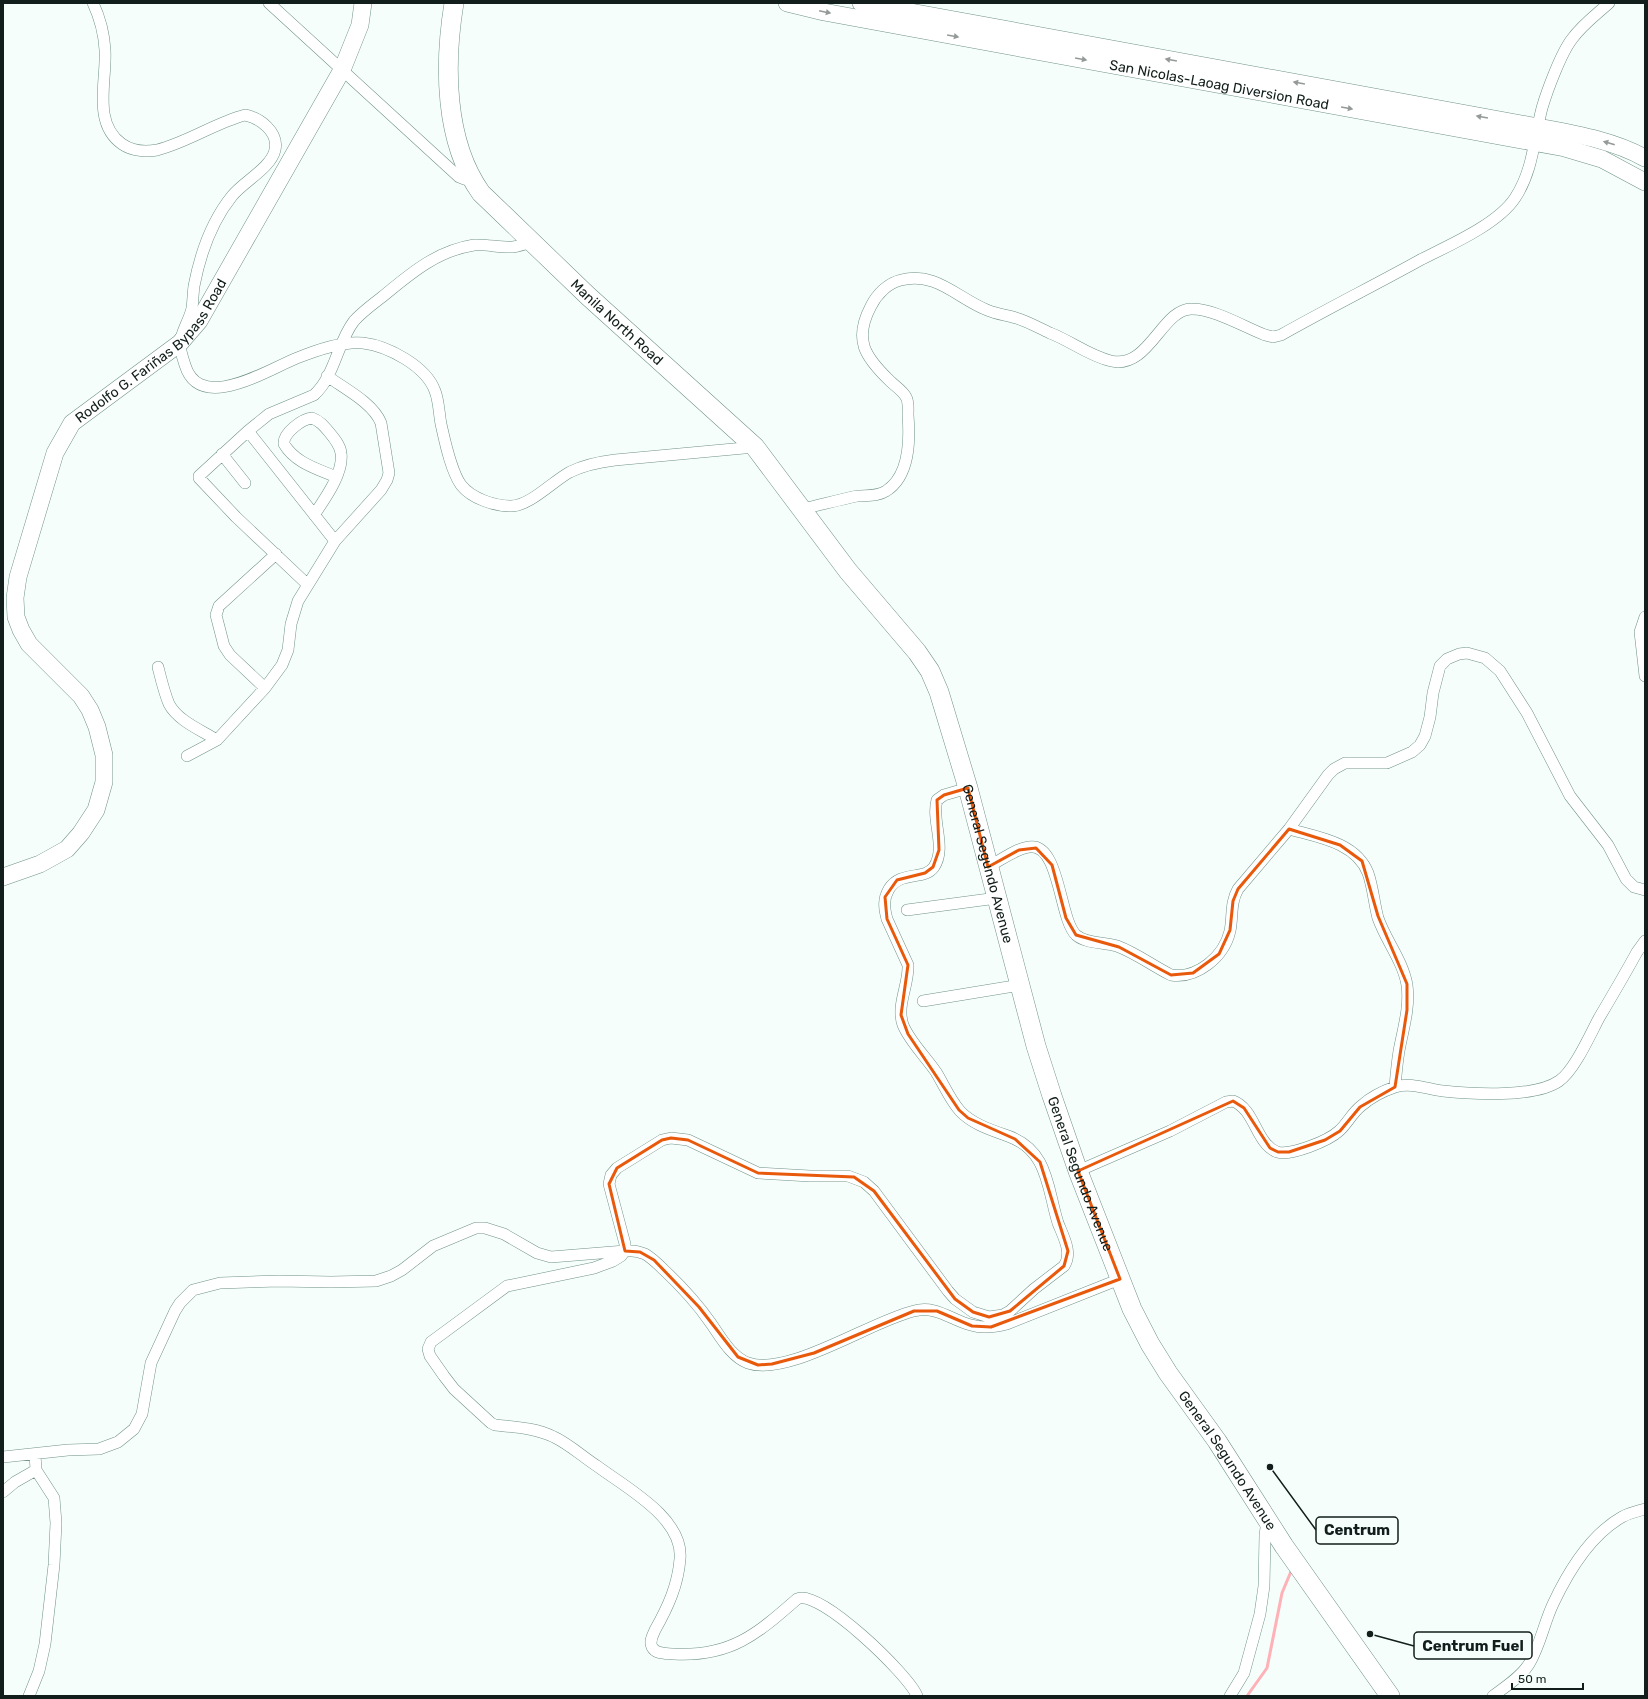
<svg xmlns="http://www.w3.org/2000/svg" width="1648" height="1699" viewBox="0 0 1648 1699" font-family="Rubik,sans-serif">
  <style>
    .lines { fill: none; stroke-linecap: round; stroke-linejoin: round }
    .stream { stroke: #feb1b7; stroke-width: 3 }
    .street-casing { stroke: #709289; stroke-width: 12 }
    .primary-casing { stroke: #709289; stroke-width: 18 }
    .highway-casing { stroke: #709289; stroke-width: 20 }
    .street { stroke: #fff; stroke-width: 11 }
    .primary { stroke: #fff; stroke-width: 17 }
    .highway { stroke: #fff; stroke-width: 19 }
    .oneway { fill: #949a98 }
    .marked { fill: none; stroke: #e8590c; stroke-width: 3; stroke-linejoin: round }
    .labels { text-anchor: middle; stroke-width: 3; stroke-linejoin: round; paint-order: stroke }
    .street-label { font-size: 14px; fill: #111e1b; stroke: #f6fefb }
    .leader { fill: none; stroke: #111e1b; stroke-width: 1.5 }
    .callout-dot { fill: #111e1b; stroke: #f6fefb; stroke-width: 1.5 }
    .callout { fill: #f6fefb; stroke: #111e1b; stroke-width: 1.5 }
    .callout-label { font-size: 15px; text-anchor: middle; font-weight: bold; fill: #111e1b }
  </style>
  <rect width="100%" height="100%" fill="#f6fefb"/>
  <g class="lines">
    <!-- stream -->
    <path class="stream" d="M 1247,1696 L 1267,1668 L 1282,1593 L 1292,1569"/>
    <defs>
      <path id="street" d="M 93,3 C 100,18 104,33 105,50 C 107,80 92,123 122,144 C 132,151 146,152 157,150 C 188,142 215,123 245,115 C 260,118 279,132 275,150 C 271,168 243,182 232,196 C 211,222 200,255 194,286 C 193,293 193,301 192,308 C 190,319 180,334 180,344 C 180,350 183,359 185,365 C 200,414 269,369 297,358 C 317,350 342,341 363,343 C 388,346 426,366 435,391 C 439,401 439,414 441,424 C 445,442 451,471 461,485 C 472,499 495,506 511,506 C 530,506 553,481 570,472 C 584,465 599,462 615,460 L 755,447
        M 269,3 L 459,177 L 464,179 L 471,180
        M 248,431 L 335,541
        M 222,454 L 245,483
        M 802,509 C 820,505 838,500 857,496 C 866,495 877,497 886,491 C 910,476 910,440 908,415 C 908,410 909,402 906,397 C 903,391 895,386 890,381 C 865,357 853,340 871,306 C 877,294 888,283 901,280 C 936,271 957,298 987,310 C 996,314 1006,315 1016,318 C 1027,321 1039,328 1050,333 C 1071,341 1089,356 1111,361 C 1149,370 1162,308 1192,309 C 1215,309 1244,327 1265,335 L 1273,337 L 1281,335 C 1327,309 1375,285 1422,259 C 1450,245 1498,224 1515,198 C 1533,171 1534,139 1542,108 C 1547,91 1561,53 1572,39 C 1582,25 1597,14 1609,3
        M 314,515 C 324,500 344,473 341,453 C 340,445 334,438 329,432 C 324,426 320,421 312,418 C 302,419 283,433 284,444 C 295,463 318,469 336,477
        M 308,585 L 236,517 L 199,478 L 199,476 L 248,431 L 269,414 L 314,395 C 335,376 337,343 354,321 C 362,312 373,304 382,297 C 410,274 436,251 474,245 C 487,244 500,248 513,247 C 519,246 525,244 531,242
        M 1645,617 L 1640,632 L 1645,676
        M 158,667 C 161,679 164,692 169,704 C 178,721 201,730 217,740
        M 265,688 L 230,655 L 224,646 L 216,615 L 219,606 L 276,554
        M 187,756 L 217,740 L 265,688 L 282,665 L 288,650 L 291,624 L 298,601 L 335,541 L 381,490 L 387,480 L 389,473 L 381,423 C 373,403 345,389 327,376
        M 1289,829 C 1317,837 1356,842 1368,873 C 1373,887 1374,903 1378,918 C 1386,941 1403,961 1407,985 C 1410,1008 1403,1029 1399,1051 C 1397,1063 1396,1075 1395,1087
        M 988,867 C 1001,860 1015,849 1029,847 C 1060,842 1059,919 1076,935 C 1086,944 1105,942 1117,946 C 1136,953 1153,966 1171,975 C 1197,979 1224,957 1230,931 C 1233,917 1230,903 1238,889 L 1289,829 L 1328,775 L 1334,769 L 1345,763 L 1387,763 L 1412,752 L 1420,745 L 1425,736 L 1430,717 L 1433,693 L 1440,666 L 1447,659 L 1459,654 L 1467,653 L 1485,658 L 1500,671 L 1527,713 L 1570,796 L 1608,845 L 1626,879 L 1634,887 L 1645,890
        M 907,910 L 997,898
        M 923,1001 L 1020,985
        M 1078,1171 L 1170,1131 L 1226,1102 L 1233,1101 C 1255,1109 1256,1144 1277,1152 C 1291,1156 1328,1141 1339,1131 C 1347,1124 1352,1113 1361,1106 C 1370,1098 1383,1091 1395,1087 C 1411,1082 1427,1089 1443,1091 C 1472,1094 1535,1098 1559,1081 C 1574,1071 1590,1035 1599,1018 C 1612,996 1625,974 1637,952 L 1645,941
        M 3,1457 L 68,1450 L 99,1449 L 118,1442 L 134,1429 L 142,1414 L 151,1363 L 175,1311 L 180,1303 L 193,1290 L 220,1283 L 279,1281 L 331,1282 L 376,1281 L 391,1276 L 402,1270 L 433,1246 L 476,1228 L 485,1228 L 504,1234 L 537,1253 L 551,1257 L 625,1251 C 632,1250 638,1251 645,1254 C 652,1258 658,1264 664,1270 C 681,1286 696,1302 710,1322 C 720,1336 731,1357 748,1363 C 789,1377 871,1321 914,1311 C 936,1305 951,1320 971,1325 C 983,1329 995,1327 1007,1324 L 1120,1279
        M 3,1492 L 15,1482 L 36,1470
        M 29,1696 L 39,1671 L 45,1644 L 54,1565 L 56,1523 L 54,1498 L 36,1470 L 35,1454
        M 917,1696 C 909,1675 818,1587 797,1599 C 757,1634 731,1657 674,1654 C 667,1653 656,1655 652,1647 C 649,1641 653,1635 655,1630 C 668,1607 678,1585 680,1559 C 684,1518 625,1487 597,1466 C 583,1457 569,1444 554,1437 C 536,1428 515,1427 495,1425 L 491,1423 L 454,1389 L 444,1376 L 430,1356 L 428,1349 L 431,1342 L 507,1286 L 594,1268 L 613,1261 L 621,1256 L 625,1251 L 625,1244 L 609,1184 L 611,1175 L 617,1168 L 662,1140 L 671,1138 L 688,1140 L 758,1173 L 810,1176 L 848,1176 L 864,1182 L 874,1191 L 948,1291 L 955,1299 L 973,1312 L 989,1317 L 1003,1315 L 1010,1311 L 1034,1289 L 1064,1266 C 1073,1253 1063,1236 1058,1223 C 1047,1188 1049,1151 1008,1136 C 991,1130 972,1124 960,1111 C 950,1100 944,1085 936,1072 C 926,1057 910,1042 903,1025 C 896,1005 909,985 908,965 L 887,919 C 884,908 883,899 889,889 C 901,870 924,881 934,867 C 947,847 931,821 937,800 L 944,795 L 968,788
        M 1230,1696 L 1244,1673 L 1260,1614 L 1264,1586 L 1265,1535 L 1267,1521
        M 1493,1696 C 1505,1687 1521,1677 1529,1664 C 1540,1646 1544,1623 1553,1604 C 1568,1572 1590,1535 1622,1517 C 1629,1513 1638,1511 1645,1509"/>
      <g id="primary">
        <path id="s1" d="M 787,3 L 824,12 L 1565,148 L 1602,159 L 1645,182"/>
        <path d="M 861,3 L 1538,127 C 1575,134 1612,140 1645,158"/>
        <path id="s2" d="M 3,877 L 40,864 L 67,849 L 81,833 L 96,810 L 104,782 L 104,755 L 97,727 L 90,710 L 81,696 L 29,644 L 21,630 L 16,617 L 15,598 L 18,577 L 55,453 L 72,423 L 180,343 L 199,321 L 342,70 L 360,25 L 363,3"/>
      </g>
      <g id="highway">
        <path id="s3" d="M 454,3 C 444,64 444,141 481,193 L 588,296 L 755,447 L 848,571 L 917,652 L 930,671 L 939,692 L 968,788 L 1036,1046 L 1052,1096 L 1078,1171 L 1132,1309 L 1150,1344 L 1168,1373 L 1217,1441 L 1284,1546 L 1390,1696"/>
      </g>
    </defs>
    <!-- street casing -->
    <use href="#street" class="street-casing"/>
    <!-- primary casing -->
    <use href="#primary" class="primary-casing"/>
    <!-- highway casing -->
    <use href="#highway" class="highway-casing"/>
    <!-- street -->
    <use href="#street" class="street"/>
    <!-- primary -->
    <use href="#primary" class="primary"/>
    <!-- highway -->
    <use href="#highway" class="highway"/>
  </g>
  <!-- one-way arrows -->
  <defs><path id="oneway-solid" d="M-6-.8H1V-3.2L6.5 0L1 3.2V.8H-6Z"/></defs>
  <g class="oneway">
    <use href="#oneway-solid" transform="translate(825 12) rotate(12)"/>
    <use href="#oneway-solid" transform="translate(953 36) rotate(10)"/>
    <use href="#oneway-solid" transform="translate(1081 59) rotate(10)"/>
    <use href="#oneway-solid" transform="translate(1171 60) rotate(-170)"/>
    <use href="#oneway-solid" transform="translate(1299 83) rotate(-170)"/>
    <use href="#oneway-solid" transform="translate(1347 108) rotate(10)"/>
    <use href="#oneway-solid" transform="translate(1482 117) rotate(-170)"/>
    <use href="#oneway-solid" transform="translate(1609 143) rotate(-164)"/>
  </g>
  <!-- marked area -->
  <path class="marked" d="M 968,788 L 988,867 L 1019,850 L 1036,848 L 1052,865 L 1066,918 L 1076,935 L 1119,947 L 1171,975 L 1193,973 L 1219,954 L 1230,930 L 1233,901 L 1238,889 L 1289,829 L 1340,845 L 1362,861 L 1378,916 L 1407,984 L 1407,1010 L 1395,1087 L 1360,1107 L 1340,1131 L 1325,1140 L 1289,1152 L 1278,1152 L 1270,1148 L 1244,1108 L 1233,1101 L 1078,1171 L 1120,1279 L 991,1327 L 972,1326 L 937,1311 L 914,1311 L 814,1353 L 772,1364 L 758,1365 L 738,1357 L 699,1307 L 654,1260 L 640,1252 L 625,1251 L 609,1184 L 617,1168 L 662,1140 L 671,1138 L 688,1140 L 758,1173 L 854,1177 L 874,1191 L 955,1299 L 973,1312 L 989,1317 L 1010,1311 L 1064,1266 L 1068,1251 L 1040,1162 L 1015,1139 L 968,1118 L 959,1110 L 908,1034 L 901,1015 L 908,965 L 887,919 L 885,897 L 897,880 L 925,873 L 933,867 L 939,850 L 937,800 L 944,795 Z"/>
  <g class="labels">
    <!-- street labels -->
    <g class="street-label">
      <text dy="5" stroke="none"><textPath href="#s1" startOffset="440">San Nicolas-Laoag Diversion Road</textPath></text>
      <text dy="5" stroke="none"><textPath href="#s3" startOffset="384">Manila North Road</textPath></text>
      <text dy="5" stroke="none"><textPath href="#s2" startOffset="655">Rodolfo G. Fariñas Bypass Road</textPath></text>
      <text dy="5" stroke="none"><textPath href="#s3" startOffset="1056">General Segundo Avenue</textPath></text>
      <text dy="5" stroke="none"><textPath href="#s3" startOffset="1380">General Segundo Avenue</textPath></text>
      <text dy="5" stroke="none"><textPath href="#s3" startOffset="1704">General Segundo Avenue</textPath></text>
    </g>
  </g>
  <!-- callouts -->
  <path class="leader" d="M1270 1467L1316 1530M1370 1634L1414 1646"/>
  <g class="callout-dot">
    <circle cx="1270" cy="1467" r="4"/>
    <circle cx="1370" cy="1634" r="4"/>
  </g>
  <g class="callout">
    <rect x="1316" y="1517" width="82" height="27" rx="4"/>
    <rect x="1414" y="1632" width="118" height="27" rx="4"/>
  </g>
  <g class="callout-label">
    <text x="1357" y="1535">Centrum</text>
    <text x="1473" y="1651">Centrum Fuel</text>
  </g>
  <!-- border -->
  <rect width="1648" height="1699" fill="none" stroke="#111e1b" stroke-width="8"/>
  <!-- scale -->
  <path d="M1512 1683v6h71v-6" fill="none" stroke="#111e1b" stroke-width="2"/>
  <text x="1518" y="1683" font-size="12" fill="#111e1b" stroke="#f6fefb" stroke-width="3" paint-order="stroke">50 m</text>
</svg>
